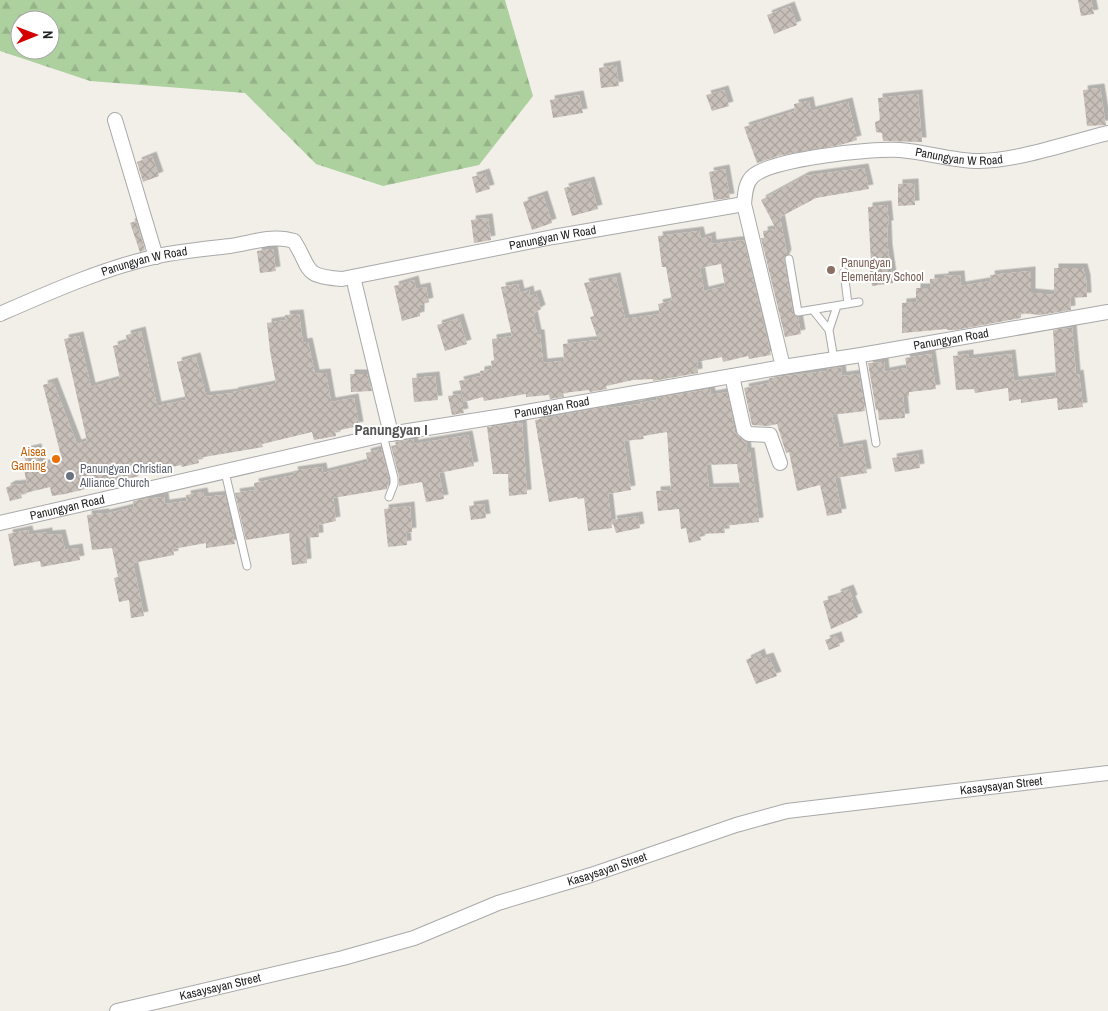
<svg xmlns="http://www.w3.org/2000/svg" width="1108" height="1011" viewBox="0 0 1108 1011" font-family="'Archivo Narrow',sans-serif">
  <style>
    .forest { fill: url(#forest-firs); fill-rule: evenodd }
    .building { fill: url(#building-cross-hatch); fill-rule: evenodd; filter: url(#shadow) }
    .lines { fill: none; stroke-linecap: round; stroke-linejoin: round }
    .service-casing { stroke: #a9a9a9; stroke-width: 9 }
    .minor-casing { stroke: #a9a9a9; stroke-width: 16 }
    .service { stroke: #fff; stroke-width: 7 }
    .minor { stroke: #fff; stroke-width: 14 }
    .education-dot { fill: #8d6e63; stroke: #fff; stroke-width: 2 }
    .food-dot { fill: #e8710a; stroke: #fff; stroke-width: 2 }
    .worship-dot { fill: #6b7280; stroke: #fff; stroke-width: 2 }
    .labels { text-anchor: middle; stroke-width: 4; stroke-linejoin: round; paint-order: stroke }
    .street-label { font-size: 12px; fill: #222; stroke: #fff }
    .education-label { font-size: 12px; fill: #785e54; stroke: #fff; text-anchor: start }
    .food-label { font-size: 12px; fill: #c56008; stroke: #fff; text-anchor: end }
    .worship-label { font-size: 12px; fill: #5b616d; stroke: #fff; text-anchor: start }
    .quarter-label { font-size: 15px; font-weight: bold; fill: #555; stroke: #fff }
  </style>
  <defs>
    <pattern id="forest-firs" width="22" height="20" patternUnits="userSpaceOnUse" patternTransform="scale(1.25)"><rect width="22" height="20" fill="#add19e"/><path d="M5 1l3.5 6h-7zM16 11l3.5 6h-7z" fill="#95b388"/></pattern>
    <pattern id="building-cross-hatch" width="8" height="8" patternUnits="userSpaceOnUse" patternTransform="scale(1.25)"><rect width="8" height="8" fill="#c7bfb8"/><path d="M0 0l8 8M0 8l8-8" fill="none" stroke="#aba49e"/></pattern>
    <filter id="shadow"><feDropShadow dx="4.5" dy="-4.5" stdDeviation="0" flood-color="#0004"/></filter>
  </defs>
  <rect width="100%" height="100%" fill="#f2efe9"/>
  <!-- forest -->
  <path class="forest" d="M 0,0 L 505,0 L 533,96 L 479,165 L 383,186 L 316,164 L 245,93 L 90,81 L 0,51 ZM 20,20 L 50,20 L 50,50 L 20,50 Z"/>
  <!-- building -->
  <path class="building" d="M 1078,0 L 1091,0 L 1094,14 L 1081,16 Z
    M 790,6 L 797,25 L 774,34 L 767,15 Z
    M 616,65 L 619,86 L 601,88 L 599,68 Z
    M 1100,88 L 1106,125 L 1087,126 L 1083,90 Z
    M 724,90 L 729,106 L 712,111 L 706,95 Z
    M 918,94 L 922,142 L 883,141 L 882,133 L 876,132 L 875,122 L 880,120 L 878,98 Z
    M 579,95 L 583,113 L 553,118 L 550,100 Z
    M 809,101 L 811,111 L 848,102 L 857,140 L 840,145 L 778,156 L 757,163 L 744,127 L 795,111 L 794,104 Z
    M 152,156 L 159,176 L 143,182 L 137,162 Z
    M 864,168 L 869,189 L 816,198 L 780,217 L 787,254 L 784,260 L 793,313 L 794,316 L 798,317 L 801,334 L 785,337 L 761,238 L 764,238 L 763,231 L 776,229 L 761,200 L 805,176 Z
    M 725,169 L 730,198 L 714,200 L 709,172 Z
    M 485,173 L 490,189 L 476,193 L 472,177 Z
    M 590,181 L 598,209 L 572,216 L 564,188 Z
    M 914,183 L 915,205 L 898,206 L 898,184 Z
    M 543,195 L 552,223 L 532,230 L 523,202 Z
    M 887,205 L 889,225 L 887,225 L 888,249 L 893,283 L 872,286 L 869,264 L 871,263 L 868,207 Z
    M 488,218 L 491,240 L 474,243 L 471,220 Z
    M 136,221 L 145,250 L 140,252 L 130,223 Z
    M 699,231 L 701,239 L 711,236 L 712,244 L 744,240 L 771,355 L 749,359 L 748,356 L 723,362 L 722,357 L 697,362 L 698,373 L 653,381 L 653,379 L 633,380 L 606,386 L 607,389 L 590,392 L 589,390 L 563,393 L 564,397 L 550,399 L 549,395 L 526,397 L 526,394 L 484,401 L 483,397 L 464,402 L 459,381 L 480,376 L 480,371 L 492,369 L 491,361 L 494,360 L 492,339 L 512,336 L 501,287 L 518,284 L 520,293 L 529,290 L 530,296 L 536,294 L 541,309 L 533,314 L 537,334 L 540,334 L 543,363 L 564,361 L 563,344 L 598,340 L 590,317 L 594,316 L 584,283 L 616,277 L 625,319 L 660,314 L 658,304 L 672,301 L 666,267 L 662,267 L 658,236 ZM 721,264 L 725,286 L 704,291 L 700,268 Z
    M 273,249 L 276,271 L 260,273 L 257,251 Z
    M 1054,268 L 1083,268 L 1086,279 L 1087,297 L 1070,298 L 1071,310 L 1040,315 L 1021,313 L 1021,318 L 956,330 L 947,330 L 947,329 L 902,333 L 902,303 L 916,302 L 916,288 L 930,288 L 930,279 L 944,278 L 944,276 L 960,275 L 961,286 L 991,281 L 990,275 L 1031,271 L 1031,293 L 1054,295 Z
    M 414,280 L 416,289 L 426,287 L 429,302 L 420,305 L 420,316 L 402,321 L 394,286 Z
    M 299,314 L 303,343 L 308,342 L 315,374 L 326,373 L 331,402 L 354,398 L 359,426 L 335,431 L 336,436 L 314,440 L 312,432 L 262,444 L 263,447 L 198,458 L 199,463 L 182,467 L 181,465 L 138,474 L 139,476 L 65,494 L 52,496 L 50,487 L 21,494 L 22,498 L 10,501 L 6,488 L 11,485 L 27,484 L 23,465 L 26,464 L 23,451 L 37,448 L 41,465 L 62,460 L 43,385 L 53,382 L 77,444 L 87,441 L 64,339 L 79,336 L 91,387 L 120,379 L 113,346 L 127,342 L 126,335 L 141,331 L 157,406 L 186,400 L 177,362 L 196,357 L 206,396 L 234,393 L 233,392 L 276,384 L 270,351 L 267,323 L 286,320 L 285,315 Z
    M 459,318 L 467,344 L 445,351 L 437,325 Z
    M 1072,327 L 1076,375 L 1079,374 L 1083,407 L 1058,410 L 1057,398 L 1021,403 L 1021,399 L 1009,401 L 1008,388 L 975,393 L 974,389 L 956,390 L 953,356 L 969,354 L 969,359 L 1011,354 L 1014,381 L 1056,376 L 1053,330 Z
    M 931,354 L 936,389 L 909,392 L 909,396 L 903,396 L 905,418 L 879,420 L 878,410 L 876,410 L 868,363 L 884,362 L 885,372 L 907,368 L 905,358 Z
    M 841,367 L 842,376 L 859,374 L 865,411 L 832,415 L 839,448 L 862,444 L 867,473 L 835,478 L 842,513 L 827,516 L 820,485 L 797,491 L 789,452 L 786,453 L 777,424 L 768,426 L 752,425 L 744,388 L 770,383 L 769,378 L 827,371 L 827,369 Z
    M 350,374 L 367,374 L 372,391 L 351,392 Z
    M 435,376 L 438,400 L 414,402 L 412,378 Z
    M 710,389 L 711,395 L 727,392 L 735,432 L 739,437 L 746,442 L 747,452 L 750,452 L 759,522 L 724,526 L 725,533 L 699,534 L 701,540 L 689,543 L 686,528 L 681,529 L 679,509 L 658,511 L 656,491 L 671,490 L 667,432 L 643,436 L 644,439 L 624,441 L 631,490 L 608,494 L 612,528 L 588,531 L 584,498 L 578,499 L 577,497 L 549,502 L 535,420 L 609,406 L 609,408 L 641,404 L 640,403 L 656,400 L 656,398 ZM 737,464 L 740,484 L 739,487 L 709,488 L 706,465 Z
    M 460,394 L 464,413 L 452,415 L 448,396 Z
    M 517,423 L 517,424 L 522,423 L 527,494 L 509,496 L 508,474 L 493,474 L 487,427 Z
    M 468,435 L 474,466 L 439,473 L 444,499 L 426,502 L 422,482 L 399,486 L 399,477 L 391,446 L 396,445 L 395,442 L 413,439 L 414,444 Z
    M 381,449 L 389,479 L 387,489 L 333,498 L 336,521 L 318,525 L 319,537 L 305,538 L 307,563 L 292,565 L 289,533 L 246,540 L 235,493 L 255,490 L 254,483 L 294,475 L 293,471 L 322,467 L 323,473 L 368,462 L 366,453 Z
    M 918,454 L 920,468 L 895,472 L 892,458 Z
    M 203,492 L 204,497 L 225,495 L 235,544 L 206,548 L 206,543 L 173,549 L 174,555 L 133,563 L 144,616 L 131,618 L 129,600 L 119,602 L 114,578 L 118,577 L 112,548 L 92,550 L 87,515 L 105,513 L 105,514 L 134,507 L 133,501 L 144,499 L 164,497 L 165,504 L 187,501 L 186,495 Z
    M 484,504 L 486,518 L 471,520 L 469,506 Z
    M 410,506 L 412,532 L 406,533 L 407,545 L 388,547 L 384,509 Z
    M 638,516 L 640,528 L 616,533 L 612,520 Z
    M 28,530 L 29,535 L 48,532 L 48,535 L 61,534 L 65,550 L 78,548 L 80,560 L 41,567 L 40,561 L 14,566 L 8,534 Z
    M 849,589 L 853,599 L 851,600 L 858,617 L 831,629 L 823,601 L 837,597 L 836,594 Z
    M 837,636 L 840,646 L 829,650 L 825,640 Z
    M 760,653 L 762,659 L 769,657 L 777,676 L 756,684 L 746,660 Z"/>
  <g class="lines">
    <defs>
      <path id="service" d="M 789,259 L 798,312 L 859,302
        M 844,272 L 848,304
        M 813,310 L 829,330
        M 861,355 L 876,443
        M 834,359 L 829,330 L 837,306
        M 383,435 L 394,478 L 394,484 L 389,497
        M 225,472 L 247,566"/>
      <g id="minor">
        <path d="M 115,120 L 156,257"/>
        <path d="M 353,277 L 391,434"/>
        <path id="s1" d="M 0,314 C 50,292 104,268 158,256 C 182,251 205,249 230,246 C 251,243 273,234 294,241 C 312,270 302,276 342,279 L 553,237 L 744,204"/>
        <path id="s2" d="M 783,367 L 744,204 C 745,195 745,183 753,176 C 772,159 872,148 900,150 C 927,152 952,161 979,161 C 1021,160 1067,143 1108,133"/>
        <path d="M 732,376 L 744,430 L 749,434 L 770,435 L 780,463"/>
        <path id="s3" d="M 0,523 L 383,435 L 515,414 L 783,367 L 861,355 L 1108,312"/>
        <path id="s4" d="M 117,1011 L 343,958 L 414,938 L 498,903 L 591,875 L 736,825 L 787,811 L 1108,773"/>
      </g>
    </defs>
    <!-- service casing -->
    <use href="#service" class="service-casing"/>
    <!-- minor casing -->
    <use href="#minor" class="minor-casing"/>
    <!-- service -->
    <use href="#service" class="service"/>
    <!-- minor -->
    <use href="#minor" class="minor"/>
  </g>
  <!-- markers -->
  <circle class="education-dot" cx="831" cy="270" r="5"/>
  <circle class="food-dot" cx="56" cy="459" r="5"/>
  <circle class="worship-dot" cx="70" cy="476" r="5"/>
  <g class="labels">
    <!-- street labels -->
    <g class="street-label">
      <text dy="4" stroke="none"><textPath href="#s2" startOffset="408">Panungyan W Road</textPath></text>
      <text dy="4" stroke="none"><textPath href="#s1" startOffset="588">Panungyan W Road</textPath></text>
      <text dy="4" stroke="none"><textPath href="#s1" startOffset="154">Panungyan W Road</textPath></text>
      <text dy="4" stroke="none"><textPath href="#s3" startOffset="969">Panungyan Road</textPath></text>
      <text dy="4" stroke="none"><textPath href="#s3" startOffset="564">Panungyan Road</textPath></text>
      <text dy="4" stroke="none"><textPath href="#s3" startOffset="69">Panungyan Road</textPath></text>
      <text dy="4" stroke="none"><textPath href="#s4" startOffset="916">Kasaysayan Street</textPath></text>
      <text dy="4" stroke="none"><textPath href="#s4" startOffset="511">Kasaysayan Street</textPath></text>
      <text dy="4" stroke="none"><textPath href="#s4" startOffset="106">Kasaysayan Street</textPath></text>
    </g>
    <!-- education labels -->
    <g class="education-label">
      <text x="841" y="267">Panungyan<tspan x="841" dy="14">Elementary School</tspan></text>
    </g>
    <!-- food labels -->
    <g class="food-label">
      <text x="46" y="456">Aisea<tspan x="46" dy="14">Gaming</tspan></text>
    </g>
    <!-- worship labels -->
    <g class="worship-label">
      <text x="80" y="473">Panungyan Christian<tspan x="80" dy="14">Alliance Church</tspan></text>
    </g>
    <!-- quarter labels -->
    <g class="quarter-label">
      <text x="391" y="435">Panungyan I</text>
    </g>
  </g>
  <!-- north arrow -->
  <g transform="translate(35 35) rotate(89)"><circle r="24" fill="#ffffff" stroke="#a7a7a7"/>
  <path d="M0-4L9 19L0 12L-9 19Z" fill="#d40000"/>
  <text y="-8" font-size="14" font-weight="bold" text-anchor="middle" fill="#222222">N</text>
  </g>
</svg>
